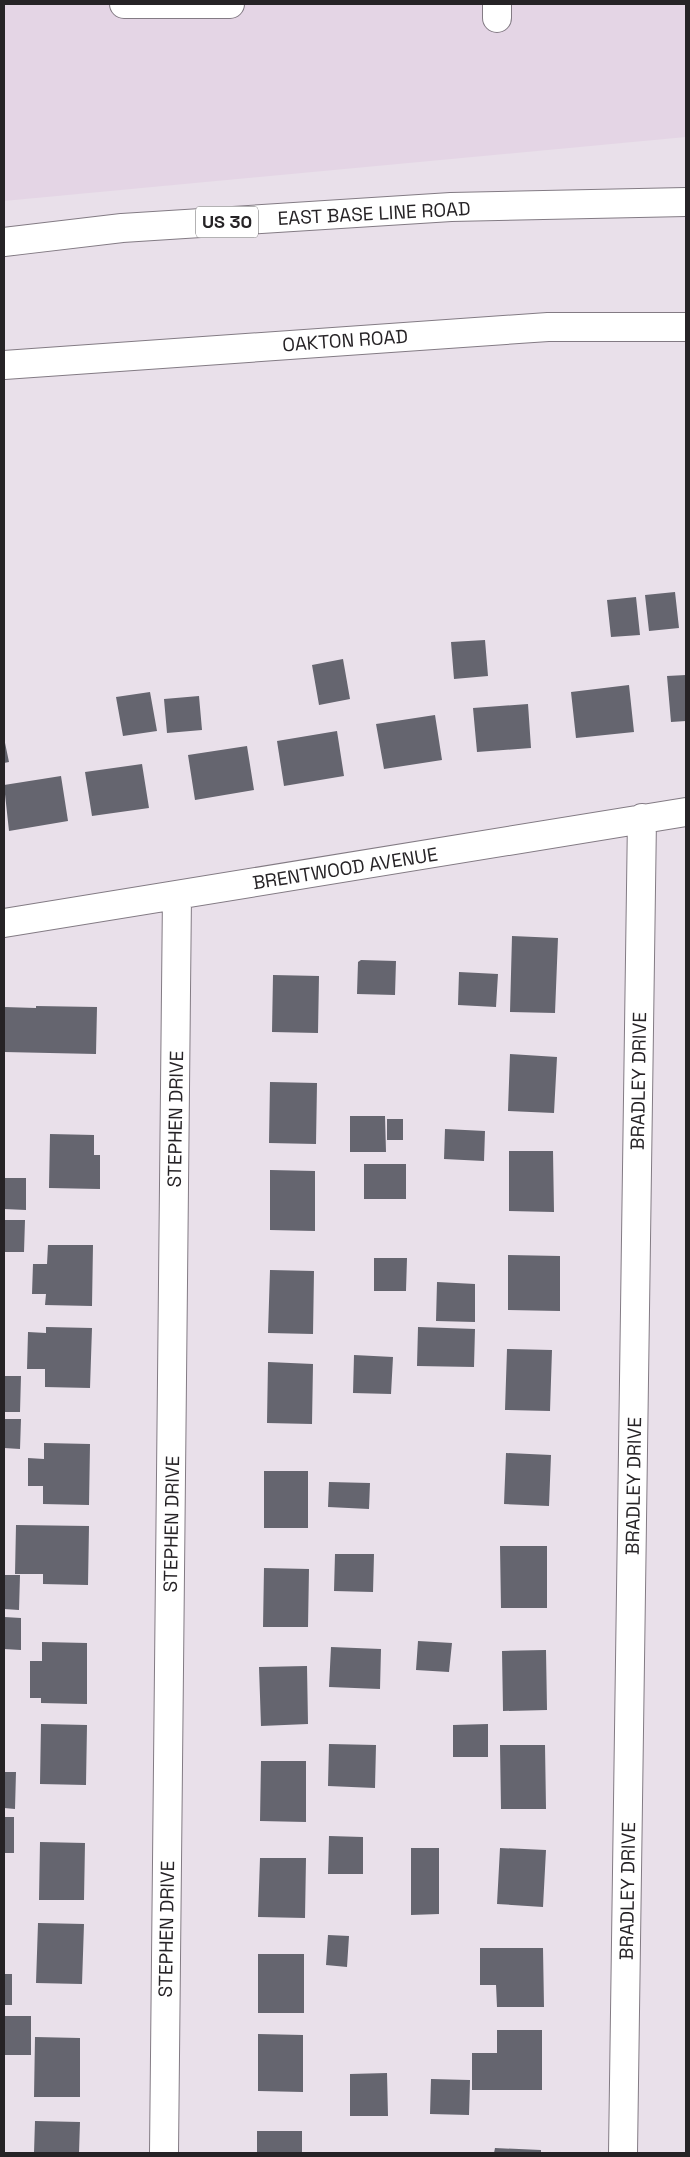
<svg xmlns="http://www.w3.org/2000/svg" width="690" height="2157" viewBox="0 0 690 2157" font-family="'Space Grotesk',sans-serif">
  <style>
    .built { fill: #e4d5e5 }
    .building { fill: #65656f }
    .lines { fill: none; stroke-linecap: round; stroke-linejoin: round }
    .minor-casing { stroke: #837b84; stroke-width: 30 }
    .major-casing { stroke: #837b84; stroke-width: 30 }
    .minor { stroke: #fff; stroke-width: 28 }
    .major { stroke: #fff; stroke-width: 28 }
    .labels { text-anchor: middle; stroke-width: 5; stroke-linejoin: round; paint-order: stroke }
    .shield { fill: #fff; stroke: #676567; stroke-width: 1 }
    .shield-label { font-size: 18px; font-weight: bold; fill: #262326 }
    .street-label { font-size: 19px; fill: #262326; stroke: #fff }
  </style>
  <rect width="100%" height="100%" fill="#e9e0ea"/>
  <!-- built -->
  <path class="built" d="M 4,4 L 686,4 L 686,137 L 4,201 Z"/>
  <!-- building -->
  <path class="building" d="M 675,592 L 679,628 L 649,631 L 645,595 Z
    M 636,597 L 640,635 L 611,637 L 607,600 Z
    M 485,640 L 488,676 L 454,679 L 451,642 Z
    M 343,659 L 350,699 L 319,705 L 312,665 Z
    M 686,675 L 686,721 L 671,722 L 667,676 Z
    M 629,685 L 634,732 L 576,738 L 571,692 Z
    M 150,692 L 157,731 L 123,736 L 116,697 Z
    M 199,696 L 202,730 L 167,733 L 164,699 Z
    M 528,704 L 531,748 L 477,752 L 473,708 Z
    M 435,715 L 442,760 L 384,769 L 376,724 Z
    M 337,731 L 344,776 L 284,786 L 277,741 Z
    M 4,738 L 9,762 L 4,763 Z
    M 247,746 L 254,790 L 195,800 L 188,755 Z
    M 142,764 L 149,808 L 92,816 L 85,772 Z
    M 61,776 L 68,821 L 9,831 L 4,785 Z
    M 512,936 L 558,938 L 555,1013 L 510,1012 Z
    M 361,960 L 396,961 L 395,995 L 357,994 L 358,962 Z
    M 459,972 L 498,974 L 496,1007 L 458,1005 Z
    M 273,975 L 319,976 L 318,1033 L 272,1032 Z
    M 36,1006 L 97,1007 L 96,1054 L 4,1052 L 4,1007 L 36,1008 Z
    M 510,1054 L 557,1057 L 554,1113 L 508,1111 Z
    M 270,1082 L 317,1083 L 316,1144 L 269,1143 Z
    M 350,1116 L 385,1116 L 386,1152 L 350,1152 Z
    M 387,1119 L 403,1119 L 403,1140 L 387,1140 Z
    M 445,1129 L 485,1131 L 484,1161 L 444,1159 Z
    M 50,1134 L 94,1135 L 94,1155 L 100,1155 L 100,1189 L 49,1188 Z
    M 509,1151 L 553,1151 L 554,1212 L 509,1211 Z
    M 364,1164 L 406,1164 L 406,1199 L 364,1199 Z
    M 270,1170 L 315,1171 L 315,1231 L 270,1230 Z
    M 4,1178 L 26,1178 L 26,1210 L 4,1209 Z
    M 4,1220 L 25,1220 L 24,1252 L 4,1252 Z
    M 48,1245 L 93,1245 L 92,1306 L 45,1305 L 46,1294 L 32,1294 L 33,1264 L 47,1264 Z
    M 508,1255 L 560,1256 L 560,1311 L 508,1310 Z
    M 374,1258 L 407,1258 L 406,1291 L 374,1291 Z
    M 270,1270 L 314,1271 L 313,1334 L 268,1333 Z
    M 437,1282 L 475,1284 L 475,1322 L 436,1321 Z
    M 46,1327 L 92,1328 L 90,1388 L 45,1387 L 45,1369 L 27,1369 L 28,1332 L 46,1333 Z
    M 418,1327 L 475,1329 L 474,1367 L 417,1366 Z
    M 507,1349 L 552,1350 L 550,1411 L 505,1410 Z
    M 354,1355 L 393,1357 L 391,1394 L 353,1393 Z
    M 268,1362 L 313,1364 L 312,1424 L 267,1423 Z
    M 4,1376 L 21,1376 L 20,1412 L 4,1412 Z
    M 4,1419 L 21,1419 L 20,1449 L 4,1448 Z
    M 44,1443 L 90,1444 L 89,1505 L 43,1504 L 43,1486 L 28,1486 L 28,1458 L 44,1459 Z
    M 506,1453 L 551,1455 L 549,1506 L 504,1504 Z
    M 264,1471 L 308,1471 L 308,1528 L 264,1528 Z
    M 329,1482 L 370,1483 L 369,1509 L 328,1507 Z
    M 16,1525 L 89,1526 L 88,1585 L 43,1584 L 43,1574 L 15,1574 Z
    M 500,1546 L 547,1546 L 547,1608 L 501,1608 Z
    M 335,1554 L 374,1554 L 373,1592 L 334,1591 Z
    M 264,1568 L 309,1569 L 308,1627 L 263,1627 Z
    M 4,1575 L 20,1575 L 19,1610 L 4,1609 Z
    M 4,1617 L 21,1618 L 21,1650 L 4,1649 Z
    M 418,1641 L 452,1643 L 449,1672 L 416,1670 Z
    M 42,1642 L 87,1643 L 87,1704 L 41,1703 L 41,1698 L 30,1698 L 30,1661 L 42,1661 Z
    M 331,1647 L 381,1649 L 380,1689 L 329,1687 Z
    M 546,1650 L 547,1710 L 503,1711 L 502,1651 Z
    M 307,1666 L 308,1724 L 261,1726 L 259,1667 Z
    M 41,1724 L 87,1725 L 86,1785 L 40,1784 Z
    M 488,1724 L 488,1757 L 453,1757 L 453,1725 Z
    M 329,1744 L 376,1745 L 375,1788 L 328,1786 Z
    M 500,1745 L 545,1745 L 546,1809 L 501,1809 Z
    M 261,1761 L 306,1761 L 306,1822 L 260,1821 Z
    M 4,1772 L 16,1772 L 15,1809 L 4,1808 Z
    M 4,1817 L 14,1817 L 14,1853 L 4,1853 Z
    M 329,1836 L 363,1837 L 363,1874 L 328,1874 Z
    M 40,1842 L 85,1843 L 84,1900 L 39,1900 Z
    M 411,1848 L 439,1848 L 439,1914 L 411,1915 Z
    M 500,1848 L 546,1850 L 543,1907 L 497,1904 Z
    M 260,1858 L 306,1858 L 305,1918 L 258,1917 Z
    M 38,1923 L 84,1924 L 82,1984 L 36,1983 Z
    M 328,1935 L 349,1936 L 347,1967 L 326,1965 Z
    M 480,1948 L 543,1948 L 544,2007 L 497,2007 L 496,1985 L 480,1985 Z
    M 258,1954 L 304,1954 L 304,2013 L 258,2013 Z
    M 4,1974 L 12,1974 L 12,2005 L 4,2005 Z
    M 4,2016 L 31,2016 L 31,2055 L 4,2055 Z
    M 497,2030 L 542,2030 L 542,2090 L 472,2090 L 472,2053 L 497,2053 Z
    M 258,2034 L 303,2035 L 303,2092 L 258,2091 Z
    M 35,2037 L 80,2038 L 80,2097 L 34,2097 Z
    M 387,2073 L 388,2116 L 350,2116 L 350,2074 Z
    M 431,2079 L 470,2080 L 469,2115 L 430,2114 Z
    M 35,2121 L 80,2122 L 79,2153 L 34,2153 Z
    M 257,2131 L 302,2131 L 302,2153 L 257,2153 Z
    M 495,2148 L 541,2150 L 541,2153 L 494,2153 Z"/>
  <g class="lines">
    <defs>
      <path id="minor" d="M 124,4 L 230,4
        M 497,4 L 497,18
        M 4,365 L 548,327 L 686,327
        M 4,923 L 686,812
        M 164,2153 L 177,895
        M 623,2153 L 642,818"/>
      <path id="major" d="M 4,242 L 122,228 L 451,207 L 686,202"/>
    </defs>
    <!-- minor casing -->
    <use href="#minor" class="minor-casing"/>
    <!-- major casing -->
    <use href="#major" class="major-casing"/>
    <!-- minor -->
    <use href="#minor" class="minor"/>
    <!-- major -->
    <use href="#major" class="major"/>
  </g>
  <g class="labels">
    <!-- shield labels -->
    <rect class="shield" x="196" y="206.5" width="62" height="31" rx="4"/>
    <g class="shield-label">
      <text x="227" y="228">US 30</text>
    </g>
    <!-- street labels -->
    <g class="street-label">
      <text transform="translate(374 213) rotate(-3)" y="7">EAST BASE LINE ROAD</text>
      <text transform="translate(345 340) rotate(-4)" y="7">OAKTON ROAD</text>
      <text transform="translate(345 868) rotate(-9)" y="7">BRENTWOOD AVENUE</text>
      <text transform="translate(638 1081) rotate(-89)" y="7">BRADLEY DRIVE</text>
      <text transform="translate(175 1119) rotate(-89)" y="7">STEPHEN DRIVE</text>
      <text transform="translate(633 1486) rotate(-89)" y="7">BRADLEY DRIVE</text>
      <text transform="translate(171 1524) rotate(-89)" y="7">STEPHEN DRIVE</text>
      <text transform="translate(627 1891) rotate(-89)" y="7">BRADLEY DRIVE</text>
      <text transform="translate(166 1929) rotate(-89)" y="7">STEPHEN DRIVE</text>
    </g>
  </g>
  <!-- border -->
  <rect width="690" height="2157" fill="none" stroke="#262326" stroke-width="10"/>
</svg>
